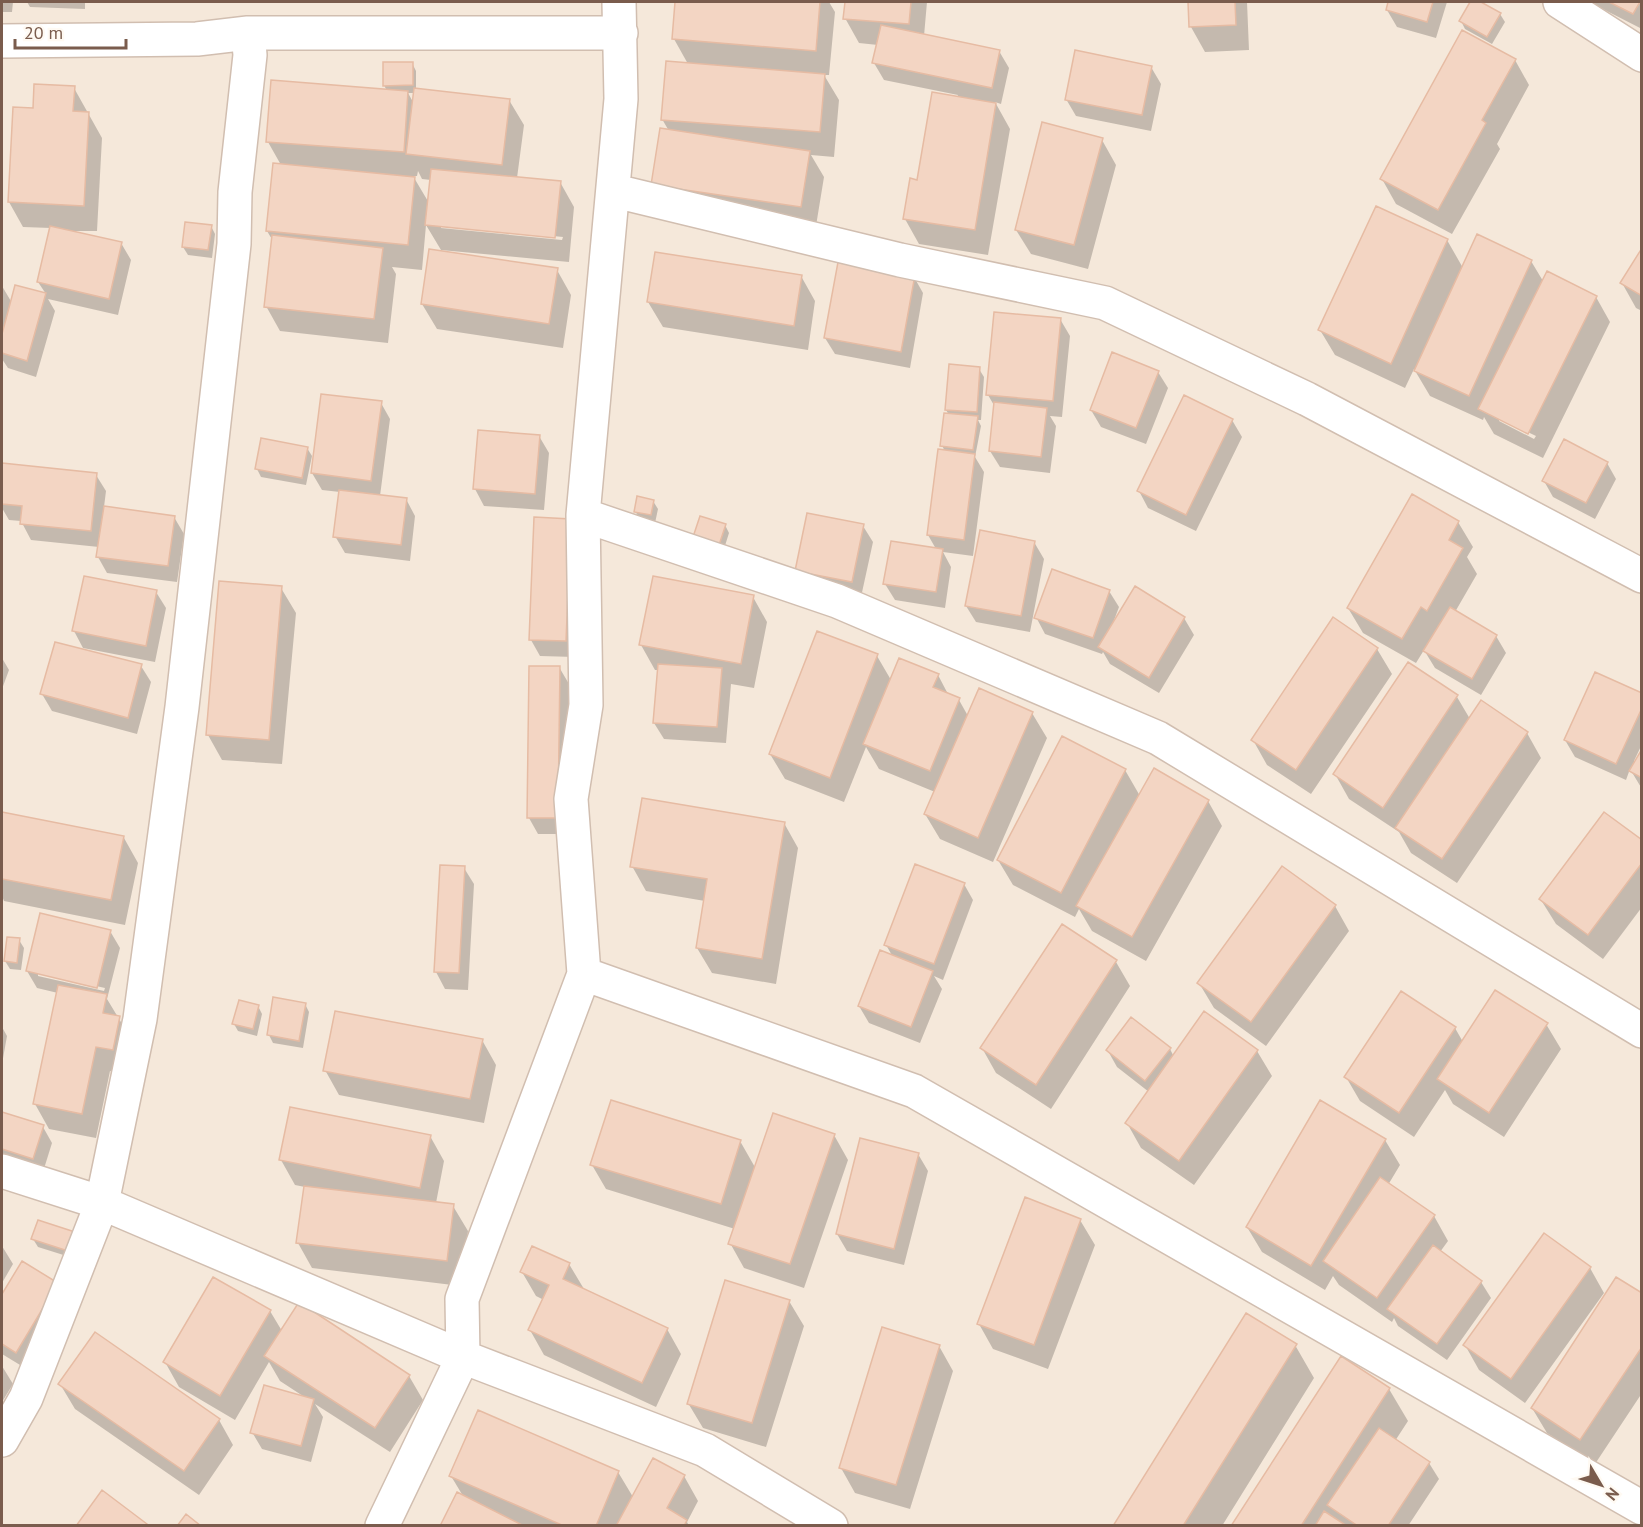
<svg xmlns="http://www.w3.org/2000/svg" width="1643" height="1527" viewBox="0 0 1643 1527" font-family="'PT Sans',sans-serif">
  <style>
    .residential { fill: #f5e8da }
    .shadow { fill: #0003; fill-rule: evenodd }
    .building { fill: #f3d5c3; stroke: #e6bba3; stroke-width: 1.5 }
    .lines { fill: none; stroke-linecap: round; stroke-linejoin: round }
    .minor-casing { stroke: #d1beb0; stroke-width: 36 }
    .minor { stroke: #fff; stroke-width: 33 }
  </style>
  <rect width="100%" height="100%" fill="#fdf6ec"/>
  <!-- residential -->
  <path class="residential" d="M 2,2 L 1641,2 L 1641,1525 L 2,1525 Z"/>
  <!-- shadow -->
  <path class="shadow" d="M 2,2 L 13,2 L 12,12 L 2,12 Z
    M 27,2 L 85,2 L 85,9 L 30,7 Z
    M 677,2 L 829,2 L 835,12 L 829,75 L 824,75 L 839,100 L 834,157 L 811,155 L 824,177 L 815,232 L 667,210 L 669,131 L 662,119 L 688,64 L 674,39 Z
    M 846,2 L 927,2 L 924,36 L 999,51 L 1009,68 L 1001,104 L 995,102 L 1010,129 L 988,255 L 919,244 L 905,219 L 918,181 L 958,95 L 884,80 L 874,63 L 878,45 L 859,43 L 845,18 Z
    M 1190,2 L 1247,2 L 1249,50 L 1205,52 L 1191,27 Z
    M 1390,2 L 1447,2 L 1436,38 L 1397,27 L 1387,10 Z
    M 1472,2 L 1478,2 L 1500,14 L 1505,22 L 1492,44 L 1465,29 L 1461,21 Z
    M 1593,2 L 1642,2 L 1642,29 L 1595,5 Z
    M 1515,60 L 1529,85 L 1497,144 L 1500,149 L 1452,234 L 1396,204 L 1382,179 Z
    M 412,63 L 416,71 L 416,90 L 509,100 L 524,125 L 517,178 L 560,182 L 574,207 L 569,262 L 441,250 L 426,225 L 422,270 L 392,267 L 396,274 L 388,343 L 280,331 L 266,306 L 273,241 L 267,231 L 281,165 L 268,142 L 387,91 L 384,85 ZM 408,93 L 415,93 L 413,102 ZM 418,171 L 422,179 L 431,180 L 429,203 L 413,176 L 417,176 ZM 441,225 L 563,237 L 562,240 L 441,228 Z
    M 1151,67 L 1161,84 L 1151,131 L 1076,116 L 1066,99 Z
    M 74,88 L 102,138 L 97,231 L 65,231 L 121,243 L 131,260 L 118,315 L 48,299 L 55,311 L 36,377 L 8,368 L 2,359 L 2,361 L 2,286 L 12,303 L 46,294 L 38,282 L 51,228 L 23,227 L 9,202 L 34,110 Z
    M 1102,140 L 1116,165 L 1088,269 L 1031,254 L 1016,230 Z
    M 211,226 L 215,234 L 212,258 L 188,255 L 183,247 Z
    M 1447,240 L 1463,268 L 1531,261 L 1543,281 L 1596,297 L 1610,322 L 1543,458 L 1494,434 L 1484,417 L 1483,420 L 1430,396 L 1414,369 L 1405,388 L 1335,355 L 1320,330 ZM 1499,418 L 1536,436 L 1534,439 L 1499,421 Z
    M 431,251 L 557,270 L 571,295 L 563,348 L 437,329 L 422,304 Z
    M 1642,251 L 1642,311 L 1636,308 L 1622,283 Z
    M 801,276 L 815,301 L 808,350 L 663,327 L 648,302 Z
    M 914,277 L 923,293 L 910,368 L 835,354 L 825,338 Z
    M 1060,319 L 1070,336 L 1062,417 L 1050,416 L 1056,426 L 1050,473 L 1000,467 L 990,451 L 995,407 L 988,395 Z
    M 979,369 L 984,377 L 981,420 L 978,420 L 981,426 L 975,457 L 984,472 L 973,556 L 943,552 L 951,567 L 945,608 L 895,600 L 885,584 L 936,549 L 928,535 L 945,452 L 942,445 L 949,415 L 946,410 Z
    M 1158,372 L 1168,388 L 1146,444 L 1101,427 L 1091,410 Z
    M 381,403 L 390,419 L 380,496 L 406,499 L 415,516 L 410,561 L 345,553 L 335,536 L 340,492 L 322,490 L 312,473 Z
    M 1232,420 L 1242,437 L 1196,531 L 1148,508 L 1139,491 Z
    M 539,436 L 549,453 L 544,510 L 484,506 L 475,489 Z
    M 307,448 L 312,456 L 306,485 L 261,477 L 257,469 Z
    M 1607,463 L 1616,479 L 1595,519 L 1553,497 L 1544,481 Z
    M 3,465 L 96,475 L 106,491 L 104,507 L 174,517 L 184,534 L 177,582 L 107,573 L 98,557 L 99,547 L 31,540 L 21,521 L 9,520 L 2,508 Z
    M 653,501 L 658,509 L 655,523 L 640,519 L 635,511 Z
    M 571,520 L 575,657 L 540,656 L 531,640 Z
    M 1458,522 L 1473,547 L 1467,557 L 1477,574 L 1455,612 L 1496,636 L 1506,653 L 1481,695 L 1435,668 L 1424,650 L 1416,663 L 1363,633 L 1348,608 Z
    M 725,525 L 729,533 L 723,552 L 700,545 Z
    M 863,526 L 873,542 L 861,597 L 797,570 Z
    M 1034,542 L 1044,559 L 1030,632 L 976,622 L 966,606 Z
    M 281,588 L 296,613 L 282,764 L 222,760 L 208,735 Z
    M 1109,591 L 1119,607 L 1113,623 L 1184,618 L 1194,635 L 1159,693 L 1110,664 L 1103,652 L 1102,654 L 1045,634 L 1036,617 Z
    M 156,592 L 166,608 L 155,662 L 83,648 L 74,631 Z
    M 753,597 L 767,622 L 754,688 L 731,684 L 726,743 L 664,739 L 654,723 L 659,670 L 655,670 L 641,645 Z
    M 1377,649 L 1392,674 L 1311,794 L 1267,765 L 1253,740 Z
    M 877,656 L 891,680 L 938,675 L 949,696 L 959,700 L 968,716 L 1032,713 L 1047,738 L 993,862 L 940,839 L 925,814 L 935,792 L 879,769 L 866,747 L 844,802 L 785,779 L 770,754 Z
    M 2,658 L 9,670 L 2,689 Z
    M 1409,664 L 1457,697 L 1470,719 L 1527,733 L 1541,758 L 1457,883 L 1411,853 L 1399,832 L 1349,799 L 1335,774 Z
    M 141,666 L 151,682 L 137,734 L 52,711 L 42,694 Z
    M 559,667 L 569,684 L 566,834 L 538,834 L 529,818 Z
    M 1642,695 L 1642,744 L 1634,761 L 1636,762 L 1642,752 L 1642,789 L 1630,769 L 1626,780 L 1575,757 L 1565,740 Z
    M 1125,770 L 1140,796 L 1208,801 L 1222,826 L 1146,961 L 1092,931 L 1079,909 L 1075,917 L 1013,885 L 998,860 Z
    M 3,814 L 124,838 L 138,863 L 125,925 L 4,901 L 2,896 Z
    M 784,823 L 798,848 L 776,984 L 712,973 L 697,948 L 705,901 L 646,891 L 632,866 Z
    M 1642,842 L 1642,907 L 1603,959 L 1556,924 L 1541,900 Z
    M 441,867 L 464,868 L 474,884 L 468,990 L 445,989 L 436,972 Z
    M 964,884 L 973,900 L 943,980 L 934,976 L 942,989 L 920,1043 L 869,1023 L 859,1006 L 893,957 L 886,945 Z
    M 1335,906 L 1349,931 L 1266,1046 L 1214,1008 L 1199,983 Z
    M 1062,926 L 1116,962 L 1130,986 L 1051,1109 L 996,1073 L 982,1048 Z
    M 110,931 L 120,948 L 107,999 L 133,1042 L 126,1075 L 110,1071 L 96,1138 L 49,1129 L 35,1104 L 58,993 L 37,988 L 27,971 ZM 38,973 L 105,988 L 104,991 L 38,976 Z
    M 19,940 L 24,948 L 21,970 L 10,969 L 5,961 Z
    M 1402,993 L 1455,1028 L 1463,1042 L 1546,1024 L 1561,1049 L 1504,1137 L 1453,1104 L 1445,1090 L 1414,1137 L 1360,1101 L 1346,1077 Z
    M 305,1004 L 309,1012 L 303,1048 L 273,1043 L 269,1035 Z
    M 258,1006 L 262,1014 L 257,1036 L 238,1031 L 234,1024 Z
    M 1205,1013 L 1257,1051 L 1272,1076 L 1194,1185 L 1141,1148 L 1127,1123 L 1149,1092 L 1117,1067 L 1108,1051 L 1170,1049 L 1174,1057 Z
    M 2,1027 L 7,1036 L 2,1064 Z
    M 482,1040 L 496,1065 L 484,1123 L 339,1095 L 325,1070 Z
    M 2,1114 L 43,1127 L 52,1143 L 42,1175 L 2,1162 Z
    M 834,1135 L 848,1160 L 804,1288 L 744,1268 L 730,1243 L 735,1229 L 606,1189 L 592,1165 L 740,1141 L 756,1169 Z
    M 430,1136 L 444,1161 L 436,1203 L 453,1206 L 468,1231 L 461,1286 L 312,1268 L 298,1243 L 305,1187 L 295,1185 L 281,1160 Z
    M 1385,1140 L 1400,1165 L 1388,1185 L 1434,1216 L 1448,1241 L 1440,1252 L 1481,1282 L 1491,1298 L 1447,1360 L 1398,1326 L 1394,1318 L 1392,1322 L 1339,1285 L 1333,1276 L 1325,1290 L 1262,1252 L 1247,1227 Z
    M 918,1154 L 928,1171 L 904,1265 L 847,1251 L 837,1234 Z
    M 1080,1220 L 1095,1245 L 1048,1369 L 993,1349 L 979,1324 Z
    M 74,1233 L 73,1258 L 38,1247 L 33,1239 Z
    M 2,1246 L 13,1264 L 2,1283 Z
    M 23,1263 L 57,1284 L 25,1368 L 2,1354 L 2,1297 Z
    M 569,1264 L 584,1289 L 667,1329 L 681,1354 L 656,1407 L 544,1355 L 530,1330 L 544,1300 L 536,1296 L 522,1272 Z
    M 1590,1268 L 1604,1293 L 1525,1403 L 1479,1370 L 1465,1345 Z
    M 1642,1295 L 1642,1393 L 1595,1464 L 1547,1433 L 1532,1408 Z
    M 789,1301 L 804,1326 L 766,1447 L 703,1428 L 688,1403 Z
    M 270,1311 L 282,1331 L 409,1376 L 423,1400 L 390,1452 L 315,1404 L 323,1417 L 311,1462 L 262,1449 L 252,1432 L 306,1398 L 280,1381 L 269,1362 L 235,1420 L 179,1387 L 165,1362 Z
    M 1295,1345 L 1314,1378 L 1222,1526 L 1115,1526 Z
    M 939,1346 L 953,1371 L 910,1509 L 855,1493 L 841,1468 Z
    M 2,1366 L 13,1384 L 2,1402 Z
    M 60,1384 L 219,1420 L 233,1445 L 199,1495 L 75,1409 Z
    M 1389,1389 L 1408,1421 L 1395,1441 L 1429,1463 L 1439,1479 L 1408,1526 L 1233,1526 Z
    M 618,1472 L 633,1497 L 684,1476 L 698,1501 L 687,1522 L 689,1526 L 441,1526 L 463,1496 L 451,1476 Z"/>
  <!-- building -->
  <path class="building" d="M 675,2 L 820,2 L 816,51 L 672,39 Z
    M 845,2 L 911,2 L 909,24 L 843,19 Z
    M 1188,2 L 1235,2 L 1236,25 L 1189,27 Z
    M 1388,2 L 1433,2 L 1427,22 L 1386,10 Z
    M 1470,2 L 1481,2 L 1501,13 L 1487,37 L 1459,21 Z
    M 1609,2 L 1640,2 L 1633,14 Z
    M 881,25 L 1000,50 L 992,88 L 872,63 Z
    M 1462,30 L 1516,59 L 1482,120 L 1486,123 L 1438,210 L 1380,179 Z
    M 1075,50 L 1152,66 L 1142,115 L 1065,100 Z
    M 666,61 L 825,74 L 820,132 L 661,120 Z
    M 383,62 L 413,62 L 413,85 L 383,86 Z
    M 271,80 L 408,91 L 404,152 L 266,142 Z
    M 34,84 L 75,86 L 73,111 L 89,112 L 84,206 L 8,202 L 13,107 L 33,108 Z
    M 414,88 L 510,99 L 502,165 L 406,154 Z
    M 932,92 L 996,103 L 975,230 L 903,219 L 910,178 L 917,180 Z
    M 1042,122 L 1103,138 L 1074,245 L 1015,230 Z
    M 660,128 L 810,151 L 801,207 L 651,185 Z
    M 273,163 L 415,177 L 408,245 L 266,231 Z
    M 431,169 L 561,181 L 555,238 L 425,225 Z
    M 1376,206 L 1448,239 L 1391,364 L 1318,330 Z
    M 185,222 L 212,225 L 208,250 L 182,247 Z
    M 50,226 L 122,242 L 109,299 L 37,282 Z
    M 1477,234 L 1532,260 L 1469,396 L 1414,371 Z
    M 272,235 L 383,248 L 374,319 L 264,307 Z
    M 1642,248 L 1642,296 L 1620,283 Z
    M 429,249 L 558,268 L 549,324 L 421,304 Z
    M 655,252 L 802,275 L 794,326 L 647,302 Z
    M 838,262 L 915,275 L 901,352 L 824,338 Z
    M 1547,271 L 1597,296 L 1528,434 L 1478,409 Z
    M 15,285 L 46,293 L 27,361 L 2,353 L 2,334 Z
    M 994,312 L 1061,318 L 1053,401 L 986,395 Z
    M 1112,352 L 1159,371 L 1136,428 L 1090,410 Z
    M 949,364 L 980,367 L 977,412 L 945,410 Z
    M 321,394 L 382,401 L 371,481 L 311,473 Z
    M 1184,395 L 1233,419 L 1186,515 L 1137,491 Z
    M 994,402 L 1047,408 L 1041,457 L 989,451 Z
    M 944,413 L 978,416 L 973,450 L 940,446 Z
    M 478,430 L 540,435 L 535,494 L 473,489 Z
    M 261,438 L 308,447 L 302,478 L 255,469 Z
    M 1564,439 L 1608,462 L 1586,503 L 1542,481 Z
    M 938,449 L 975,454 L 964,540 L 927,535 Z
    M 2,463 L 97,473 L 91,531 L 20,524 L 22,506 L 2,504 Z
    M 339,490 L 407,498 L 401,545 L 333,537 Z
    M 1412,494 L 1459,521 L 1449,540 L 1463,548 L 1427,611 L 1421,607 L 1402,639 L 1347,608 Z
    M 637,496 L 654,500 L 651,515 L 634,512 Z
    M 104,506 L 175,516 L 168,566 L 96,557 Z
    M 807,513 L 864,524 L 852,582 L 795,571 Z
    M 700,516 L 726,524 L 719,545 L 693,537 Z
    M 534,517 L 571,519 L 566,641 L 529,640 Z
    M 980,530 L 1035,541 L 1021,616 L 965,606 Z
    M 891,541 L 943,549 L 936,592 L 883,584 Z
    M 1052,569 L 1110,590 L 1093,638 L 1034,618 Z
    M 84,576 L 157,590 L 146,646 L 72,631 Z
    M 653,576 L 754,595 L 741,664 L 639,645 Z
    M 219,581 L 282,586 L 269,740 L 206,735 Z
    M 1135,586 L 1185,617 L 1149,678 L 1098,647 Z
    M 1450,607 L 1497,635 L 1472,679 L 1423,651 Z
    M 1333,617 L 1378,648 L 1296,770 L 1251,740 Z
    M 817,631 L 878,654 L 830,778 L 769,754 Z
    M 55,642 L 142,664 L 128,718 L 40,694 Z
    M 899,658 L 939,674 L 933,687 L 960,698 L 930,771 L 863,744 Z
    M 1408,662 L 1458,695 L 1383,808 L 1333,774 Z
    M 658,664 L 722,668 L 717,727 L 653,723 Z
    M 529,666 L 560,666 L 558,818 L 527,818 Z
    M 1595,672 L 1642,693 L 1642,708 L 1616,764 L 1564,740 Z
    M 979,688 L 1033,712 L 978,838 L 924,814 Z
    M 1481,700 L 1528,732 L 1442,859 L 1395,828 Z
    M 1062,736 L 1126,769 L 1061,893 L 997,860 Z
    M 1642,749 L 1642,778 L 1629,771 Z
    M 1154,768 L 1209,800 L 1132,937 L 1076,906 Z
    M 642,798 L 785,822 L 762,959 L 696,948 L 707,879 L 630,867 Z
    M 2,812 L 124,836 L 111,900 L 2,879 Z
    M 1604,812 L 1642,840 L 1642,863 L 1588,935 L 1539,899 Z
    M 915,864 L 965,883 L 934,964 L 884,945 Z
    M 440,865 L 465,866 L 459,973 L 434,972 Z
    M 1282,866 L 1336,905 L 1251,1022 L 1197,983 Z
    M 40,913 L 111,930 L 97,988 L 26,971 Z
    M 1062,924 L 1117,960 L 1036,1085 L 980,1048 Z
    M 7,937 L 20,938 L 17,963 L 4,961 Z
    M 880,950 L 933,971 L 911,1027 L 858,1006 Z
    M 58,985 L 107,994 L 103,1013 L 120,1016 L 113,1050 L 96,1047 L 82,1114 L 33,1104 Z
    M 1495,990 L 1548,1023 L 1489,1113 L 1437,1079 Z
    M 1401,991 L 1456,1027 L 1399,1113 L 1344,1077 Z
    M 273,997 L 306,1003 L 299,1041 L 267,1035 Z
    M 239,1000 L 259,1005 L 253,1029 L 232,1024 Z
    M 335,1011 L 483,1039 L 470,1099 L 323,1071 Z
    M 1204,1011 L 1258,1050 L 1179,1161 L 1125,1123 Z
    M 1131,1017 L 1171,1048 L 1145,1081 L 1106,1050 Z
    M 611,1100 L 741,1140 L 721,1204 L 590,1165 Z
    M 1320,1100 L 1386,1139 L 1311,1266 L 1246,1227 Z
    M 290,1107 L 431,1135 L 420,1188 L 279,1160 Z
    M 2,1112 L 44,1125 L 33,1159 L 2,1149 Z
    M 773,1113 L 835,1134 L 790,1264 L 728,1244 Z
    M 860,1138 L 919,1153 L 894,1249 L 836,1234 Z
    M 1380,1177 L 1435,1215 L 1377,1298 L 1323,1261 Z
    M 304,1186 L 454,1204 L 447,1261 L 296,1243 Z
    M 1025,1197 L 1081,1219 L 1034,1345 L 977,1324 Z
    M 38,1220 L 75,1232 L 68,1251 L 31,1239 Z
    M 1544,1233 L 1591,1267 L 1511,1379 L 1463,1345 Z
    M 1433,1245 L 1482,1281 L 1437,1344 L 1387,1309 Z
    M 532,1246 L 570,1263 L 563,1279 L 668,1328 L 642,1383 L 528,1330 L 549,1285 L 520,1272 Z
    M 22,1261 L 58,1283 L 16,1353 L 2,1344 L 2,1294 Z
    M 213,1277 L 271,1310 L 220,1396 L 163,1362 Z
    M 1616,1277 L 1642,1293 L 1642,1347 L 1580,1440 L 1531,1408 Z
    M 725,1280 L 790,1300 L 752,1423 L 687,1404 Z
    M 299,1302 L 410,1375 L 375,1428 L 264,1356 Z
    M 1246,1313 L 1297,1344 L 1183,1526 L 1113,1526 Z
    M 882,1327 L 940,1345 L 896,1485 L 839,1468 Z
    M 95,1332 L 220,1419 L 184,1471 L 58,1384 Z
    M 1341,1356 L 1390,1388 L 1301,1526 L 1231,1526 Z
    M 264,1385 L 314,1399 L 301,1446 L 250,1433 Z
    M 478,1410 L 619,1471 L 596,1526 L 564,1526 L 449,1476 Z
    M 1379,1428 L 1430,1462 L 1388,1526 L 1358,1526 L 1327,1505 Z
    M 653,1458 L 685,1475 L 667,1508 L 687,1520 L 684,1526 L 616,1526 Z
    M 102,1490 L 147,1524 L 145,1526 L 76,1526 Z
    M 457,1492 L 524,1526 L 440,1526 Z
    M 1324,1511 L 1347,1526 L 1315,1526 Z
    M 186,1514 L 201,1526 L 177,1526 Z"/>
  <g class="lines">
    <defs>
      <path id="minor" d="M 1560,2 L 1642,55
        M 2,41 L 197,39 L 248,33 L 621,33
        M 615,191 L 900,260 L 1105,303 L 1307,399 L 1642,576
        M 583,515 L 837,601 L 1158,738 L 1642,1031
        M 584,974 L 914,1091 L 1642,1508
        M 2,1171 L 102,1203 L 463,1357 L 705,1450 L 831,1526
        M 2,1440 L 26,1398 L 102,1203 L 140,1019 L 182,707 L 234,244 L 235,192 L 250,55 L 248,33
        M 382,1526 L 463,1357 L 462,1299 L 584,974 L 571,799 L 586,705 L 583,515 L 621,99 L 619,2"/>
    </defs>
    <!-- minor casing -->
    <use href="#minor" class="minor-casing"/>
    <!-- minor -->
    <use href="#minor" class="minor"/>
  </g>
  <!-- border -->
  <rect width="1643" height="1527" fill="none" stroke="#7a5c4d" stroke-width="6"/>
  <!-- north arrow -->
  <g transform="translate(1601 1485) rotate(129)" stroke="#fffaf3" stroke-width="4.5" paint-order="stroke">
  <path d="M0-4.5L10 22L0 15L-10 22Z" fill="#7a5c4d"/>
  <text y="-9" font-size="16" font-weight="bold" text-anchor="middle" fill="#7a5c4d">N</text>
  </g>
  <!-- scale -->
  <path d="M15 39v9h111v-9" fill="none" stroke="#7a5c4d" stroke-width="3"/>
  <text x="24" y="39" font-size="18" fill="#7a5c4d" stroke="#fffaf3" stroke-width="4.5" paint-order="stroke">20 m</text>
</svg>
